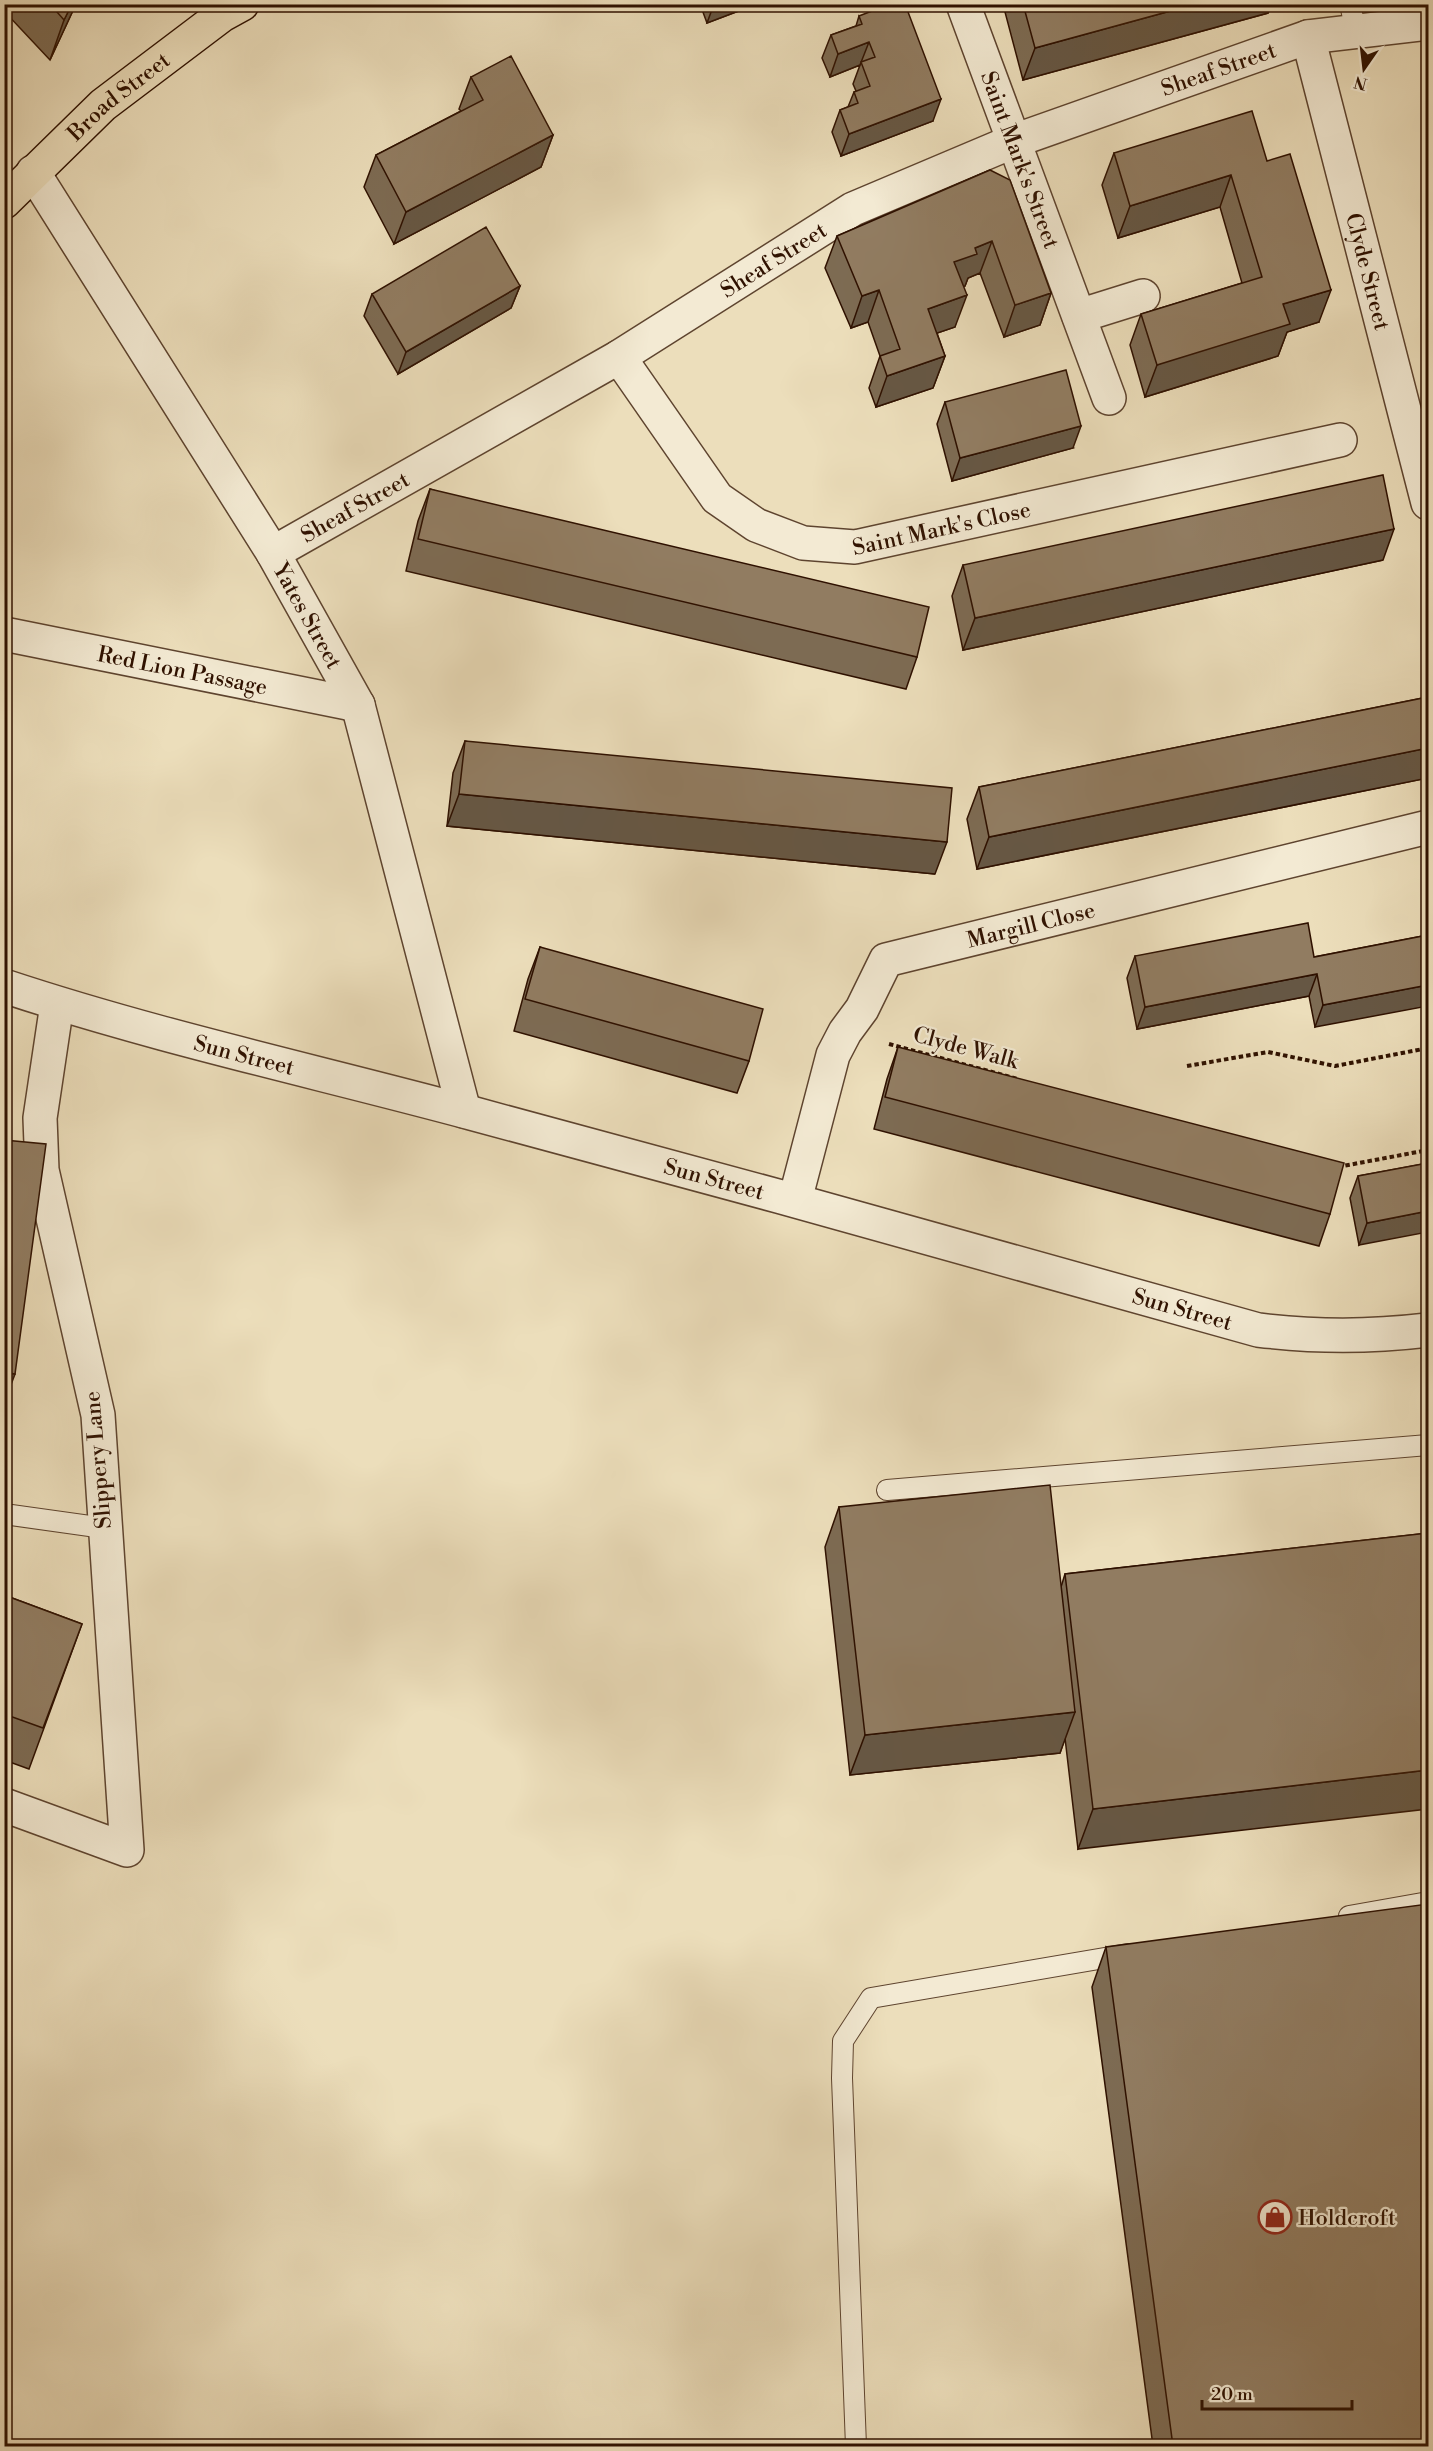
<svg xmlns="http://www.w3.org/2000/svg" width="1433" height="2451" viewBox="0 0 1433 2451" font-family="'Libre Bodoni',serif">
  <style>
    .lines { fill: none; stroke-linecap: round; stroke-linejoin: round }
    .service-casing { stroke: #5e442f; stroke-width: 22 }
    .minor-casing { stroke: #5e442f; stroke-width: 36 }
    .primary-casing { stroke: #2f1100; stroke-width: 36 }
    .path { stroke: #2f1100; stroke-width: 4; stroke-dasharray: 4.5 3; stroke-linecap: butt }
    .service { stroke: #f3ead3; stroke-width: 20 }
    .minor { stroke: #f3ead3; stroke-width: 33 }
    .primary { stroke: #ecdebb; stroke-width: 33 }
    .wall { fill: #7d6b53; stroke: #2f1100; stroke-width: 1.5 }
    .shaded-wall { fill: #665744; stroke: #2f1100; stroke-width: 1.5 }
    .building { fill: #917c61; stroke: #2f1100; stroke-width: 1.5 }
    .labels { text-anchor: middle; stroke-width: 4.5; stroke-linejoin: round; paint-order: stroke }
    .street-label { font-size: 22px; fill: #2f1100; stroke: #f3ead3 }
    .poi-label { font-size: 22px; fill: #2f1100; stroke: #f3ead3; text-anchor: start }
  </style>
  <rect width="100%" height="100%" fill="#ecdebb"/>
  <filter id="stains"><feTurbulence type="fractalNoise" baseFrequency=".00333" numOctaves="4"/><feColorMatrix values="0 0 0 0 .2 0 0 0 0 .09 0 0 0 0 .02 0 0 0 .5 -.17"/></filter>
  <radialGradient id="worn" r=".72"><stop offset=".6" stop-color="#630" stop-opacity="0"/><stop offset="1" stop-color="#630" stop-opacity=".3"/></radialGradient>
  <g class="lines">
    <defs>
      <path id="service" d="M 1350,4 L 1356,32
        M 887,1490 L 1428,1445
        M 4,1514 L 104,1528
        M 1349,1916 L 1428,1902
        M 856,2446 L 842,2078 L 843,2041 L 871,1998 L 1128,1954"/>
      <g id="minor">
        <path id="s1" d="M 963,4 L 1109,398"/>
        <path id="s2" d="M 1308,37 L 1428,503"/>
        <path id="s3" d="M 33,172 L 273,553 L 358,705 L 464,1111"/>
        <path d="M 1079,316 L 1143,296"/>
        <path id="s4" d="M 619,357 L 717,498 L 756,525 L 803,543 L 855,547 L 1340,440"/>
        <path id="s5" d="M 273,553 L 619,357 L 853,209 L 1014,141 L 1308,37 L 1428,23"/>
        <path id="s6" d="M 4,634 L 358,705"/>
        <path id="s7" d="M 4,986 C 158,1037 315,1071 471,1113 C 734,1183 996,1256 1258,1330 C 1318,1337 1368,1337 1428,1330"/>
        <path id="s8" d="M 795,1200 L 833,1055 L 845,1032 L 862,1009 L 886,960 L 1428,827"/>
        <path d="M 4,1805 L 127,1850 L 98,1415 L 42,1170 L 40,1118 L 57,1004"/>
      </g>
      <g id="primary">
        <path id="s9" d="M 4,202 L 103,105 L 222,15 L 242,4"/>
      </g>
    </defs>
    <!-- service casing -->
    <use href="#service" class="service-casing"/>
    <!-- minor casing -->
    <use href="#minor" class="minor-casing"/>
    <!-- primary casing -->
    <use href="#primary" class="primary-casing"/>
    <!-- path -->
    <path class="path" d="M 889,1044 L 1018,1079
      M 1187,1066 L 1268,1052 L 1335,1066 L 1428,1048
      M 1338,1165 L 1343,1166 L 1428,1150"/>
    <!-- service -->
    <use href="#service" class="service"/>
    <!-- minor -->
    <use href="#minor" class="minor"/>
    <!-- primary -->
    <use href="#primary" class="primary"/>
  </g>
  <!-- wall -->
  <path class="wall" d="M 4,4 L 76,4 L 50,60 L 4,11 Z
    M 700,4 L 757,4 L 707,23 Z
    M 1007,4 L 1306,4 L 1269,11 L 1268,13 L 1023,80 L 1005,12 Z
    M 859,16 L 933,121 L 841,156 L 832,132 L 840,110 L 848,107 L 854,92 L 856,91 L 853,84 L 860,65 L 830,77 L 822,58 L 831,35 L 856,26 Z
    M 471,77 L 553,135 L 541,167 L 394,244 L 364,187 L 376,155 L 461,111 L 459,109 Z
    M 1114,153 L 1267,161 L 1319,322 L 1287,332 L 1278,356 L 1145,397 L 1130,345 L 1141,314 L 1242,283 L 1220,207 L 1118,238 L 1102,185 Z
    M 990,170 L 1051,293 L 1040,325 L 1004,337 L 980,273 L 968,278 L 965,286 L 963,286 L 955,327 L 937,333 L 945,356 L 933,388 L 876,407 L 869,388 L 880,356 L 868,322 L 851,328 L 825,268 L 837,236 Z
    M 520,286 L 511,308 L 398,374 L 364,316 L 372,294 Z
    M 945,402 L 1073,448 L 952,481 L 937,424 Z
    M 430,489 L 917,657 L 906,689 L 406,571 L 418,521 Z
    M 1383,560 L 963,650 L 952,596 L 963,565 Z
    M 1428,697 L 1428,778 L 977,869 L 967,819 L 979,787 Z
    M 465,741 L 935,874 L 447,826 L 453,773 Z
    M 1428,935 L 1315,1027 L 1309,996 L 1137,1029 L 1127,978 L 1135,956 L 1314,957 Z
    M 540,947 L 749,1061 L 737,1093 L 514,1031 L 528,979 Z
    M 898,1047 L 1330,1214 L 1319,1246 L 874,1129 L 887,1079 Z
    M 1428,1163 L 1359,1245 L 1350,1198 L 1358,1176 Z
    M 839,1507 L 1061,1587 L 1065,1574 L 1428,1533 L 1078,1849 L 1065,1738 L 1060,1753 L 850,1775 L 825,1547 Z
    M 4,1595 L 82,1624 L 29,1769 L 4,1760 Z
    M 1106,1947 L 1428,2446 L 1153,2446 L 1092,1987 Z"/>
  <!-- shaded-wall -->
  <path class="shaded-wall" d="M 72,4 L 76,4 L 50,60 L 64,20 Z
    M 714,4 L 757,4 L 707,23 Z
    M 1196,4 L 1306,4 L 1269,11 L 1268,13 L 1023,80 L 1035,48 Z
    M 869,42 L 860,65 L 830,77 L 838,54 Z
    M 941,99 L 933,121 L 841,156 L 849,134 Z
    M 553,135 L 541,167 L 394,244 L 406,212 Z
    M 1231,175 L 1220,207 L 1118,238 L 1130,206 Z
    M 992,241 L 980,273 L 968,278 L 965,286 L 943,294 L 954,262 L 975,248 Z
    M 520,286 L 511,308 L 398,374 L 406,352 Z
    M 879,290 L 868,322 L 851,328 L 862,296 Z
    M 1331,290 L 1319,322 L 1287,332 L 1278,356 L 1145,397 L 1157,365 L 1283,304 Z
    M 1051,293 L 1040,325 L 1004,337 L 1015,305 Z
    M 967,295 L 955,327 L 917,340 L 928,309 Z
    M 945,356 L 933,388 L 876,407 L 887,376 Z
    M 1081,426 L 1073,448 L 952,481 L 960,458 Z
    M 1394,529 L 1383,560 L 963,650 L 975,618 Z
    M 1428,748 L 1428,778 L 977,869 L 989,837 Z
    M 459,794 L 947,842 L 935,874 L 447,826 Z
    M 1317,974 L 1309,996 L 1137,1029 L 1145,1007 Z
    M 1428,985 L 1428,1006 L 1315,1027 L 1323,1005 Z
    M 1428,1211 L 1428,1232 L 1359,1245 L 1367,1223 Z
    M 4,1372 L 15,1374 L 4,1403 Z
    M 1075,1712 L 1060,1753 L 850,1775 L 865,1735 Z
    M 1428,1770 L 1428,1809 L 1078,1849 L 1093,1809 Z"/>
  <!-- building -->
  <path class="building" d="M 50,4 L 72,4 L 64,20 Z
    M 890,4 L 905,4 L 941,99 L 849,134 L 840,110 L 858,103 L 854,92 L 870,86 L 861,62 L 875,57 L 869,42 L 838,54 L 831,35 L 862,24 L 859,16 Z
    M 1023,4 L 1196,4 L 1035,48 Z
    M 511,56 L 553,135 L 406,212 L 376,155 L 483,100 L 471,77 Z
    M 1252,111 L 1267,161 L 1290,154 L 1331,290 L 1283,304 L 1290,324 L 1157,365 L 1141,314 L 1262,277 L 1231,175 L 1130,206 L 1114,153 Z
    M 990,170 L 1010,180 L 1051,293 L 1015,305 L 992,241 L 975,248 L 977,254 L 954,262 L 967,295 L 928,309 L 945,356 L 887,376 L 880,356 L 900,349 L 879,290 L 862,296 L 837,236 Z
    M 486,227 L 520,286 L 406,352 L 372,294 Z
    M 1066,370 L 1081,426 L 960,458 L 945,402 Z
    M 1383,475 L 1394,529 L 975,618 L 963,565 Z
    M 430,489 L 929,607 L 917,657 L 418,539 Z
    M 1428,697 L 1428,748 L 989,837 L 979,787 Z
    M 465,741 L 952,788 L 947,842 L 459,794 Z
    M 1308,923 L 1314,957 L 1428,935 L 1428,985 L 1323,1005 L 1317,974 L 1145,1007 L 1135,956 Z
    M 540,947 L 763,1009 L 749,1061 L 525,999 Z
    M 898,1047 L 1344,1163 L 1330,1214 L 885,1097 Z
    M 4,1140 L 46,1144 L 15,1374 L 4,1372 Z
    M 1428,1163 L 1428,1211 L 1367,1223 L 1358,1176 Z
    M 1050,1485 L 1075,1712 L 865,1735 L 839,1507 Z
    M 1428,1533 L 1428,1770 L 1093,1809 L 1065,1574 Z
    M 4,1595 L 82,1624 L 43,1728 L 4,1714 Z
    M 1428,1904 L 1428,2446 L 1173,2446 L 1106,1947 Z"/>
  <!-- icons -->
  <defs>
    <symbol id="shop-ring" viewBox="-11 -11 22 22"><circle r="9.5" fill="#f3ead3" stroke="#8f2418" stroke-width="1.5"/><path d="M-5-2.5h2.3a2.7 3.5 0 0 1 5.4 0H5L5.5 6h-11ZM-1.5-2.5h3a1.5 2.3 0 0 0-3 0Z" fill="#8f2418"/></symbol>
  </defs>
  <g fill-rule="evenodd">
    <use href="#shop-ring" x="1256" y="2198" width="38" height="38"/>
  </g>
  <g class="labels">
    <!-- street labels -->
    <g class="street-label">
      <text dy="8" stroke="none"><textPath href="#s5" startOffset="1066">Sheaf Street</textPath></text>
      <text dy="8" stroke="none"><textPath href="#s9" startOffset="156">Broad Street</textPath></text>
      <text dy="8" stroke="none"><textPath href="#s1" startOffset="166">Saint Mark's Street</textPath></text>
      <text dy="8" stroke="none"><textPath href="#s5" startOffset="580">Sheaf Street</textPath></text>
      <text dy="8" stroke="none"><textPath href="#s2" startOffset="242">Clyde Street</textPath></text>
      <text dy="8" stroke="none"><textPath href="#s5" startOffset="94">Sheaf Street</textPath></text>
      <text dy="8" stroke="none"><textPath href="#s4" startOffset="410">Saint Mark's Close</textPath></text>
      <text dy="8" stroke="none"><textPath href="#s3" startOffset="522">Yates Street</textPath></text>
      <text dy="8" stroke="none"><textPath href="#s6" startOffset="182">Red Lion Passage</textPath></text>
      <text dy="8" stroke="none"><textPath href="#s8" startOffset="408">Margill Close</textPath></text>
      <text transform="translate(966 1047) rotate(15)" y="8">Clyde Walk</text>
      <text dy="8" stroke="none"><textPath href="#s7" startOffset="250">Sun Street</textPath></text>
      <text dy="8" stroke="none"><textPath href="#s7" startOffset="736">Sun Street</textPath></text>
      <text dy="8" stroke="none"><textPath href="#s7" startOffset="1222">Sun Street</textPath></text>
      <text transform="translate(97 1460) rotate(-95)" y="8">Slippery Lane</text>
    </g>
    <!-- poi labels -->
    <g class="poi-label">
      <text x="1298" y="2225">Holdcroft</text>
    </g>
  </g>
  <!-- margin -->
  <rect width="1433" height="2451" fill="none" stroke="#ecdebb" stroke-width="24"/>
  <rect x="6" y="6" width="1421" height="2439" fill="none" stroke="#2f1100" stroke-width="3"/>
  <rect x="12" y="12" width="1409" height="2427" fill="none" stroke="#2f1100" stroke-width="1.5"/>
  <!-- north arrow -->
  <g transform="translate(1364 69) rotate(194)" stroke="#f3ead3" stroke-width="4.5" paint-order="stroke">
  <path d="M0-4.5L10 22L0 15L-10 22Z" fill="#2f1100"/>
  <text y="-9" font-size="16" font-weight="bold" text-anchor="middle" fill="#2f1100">N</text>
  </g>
  <!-- scale -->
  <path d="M1202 2400v9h150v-9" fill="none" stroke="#2f1100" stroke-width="3"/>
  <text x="1211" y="2400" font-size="18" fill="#2f1100" stroke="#f3ead3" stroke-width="4.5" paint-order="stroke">20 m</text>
  <rect width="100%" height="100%" filter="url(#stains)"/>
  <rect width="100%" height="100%" fill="url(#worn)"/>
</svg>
